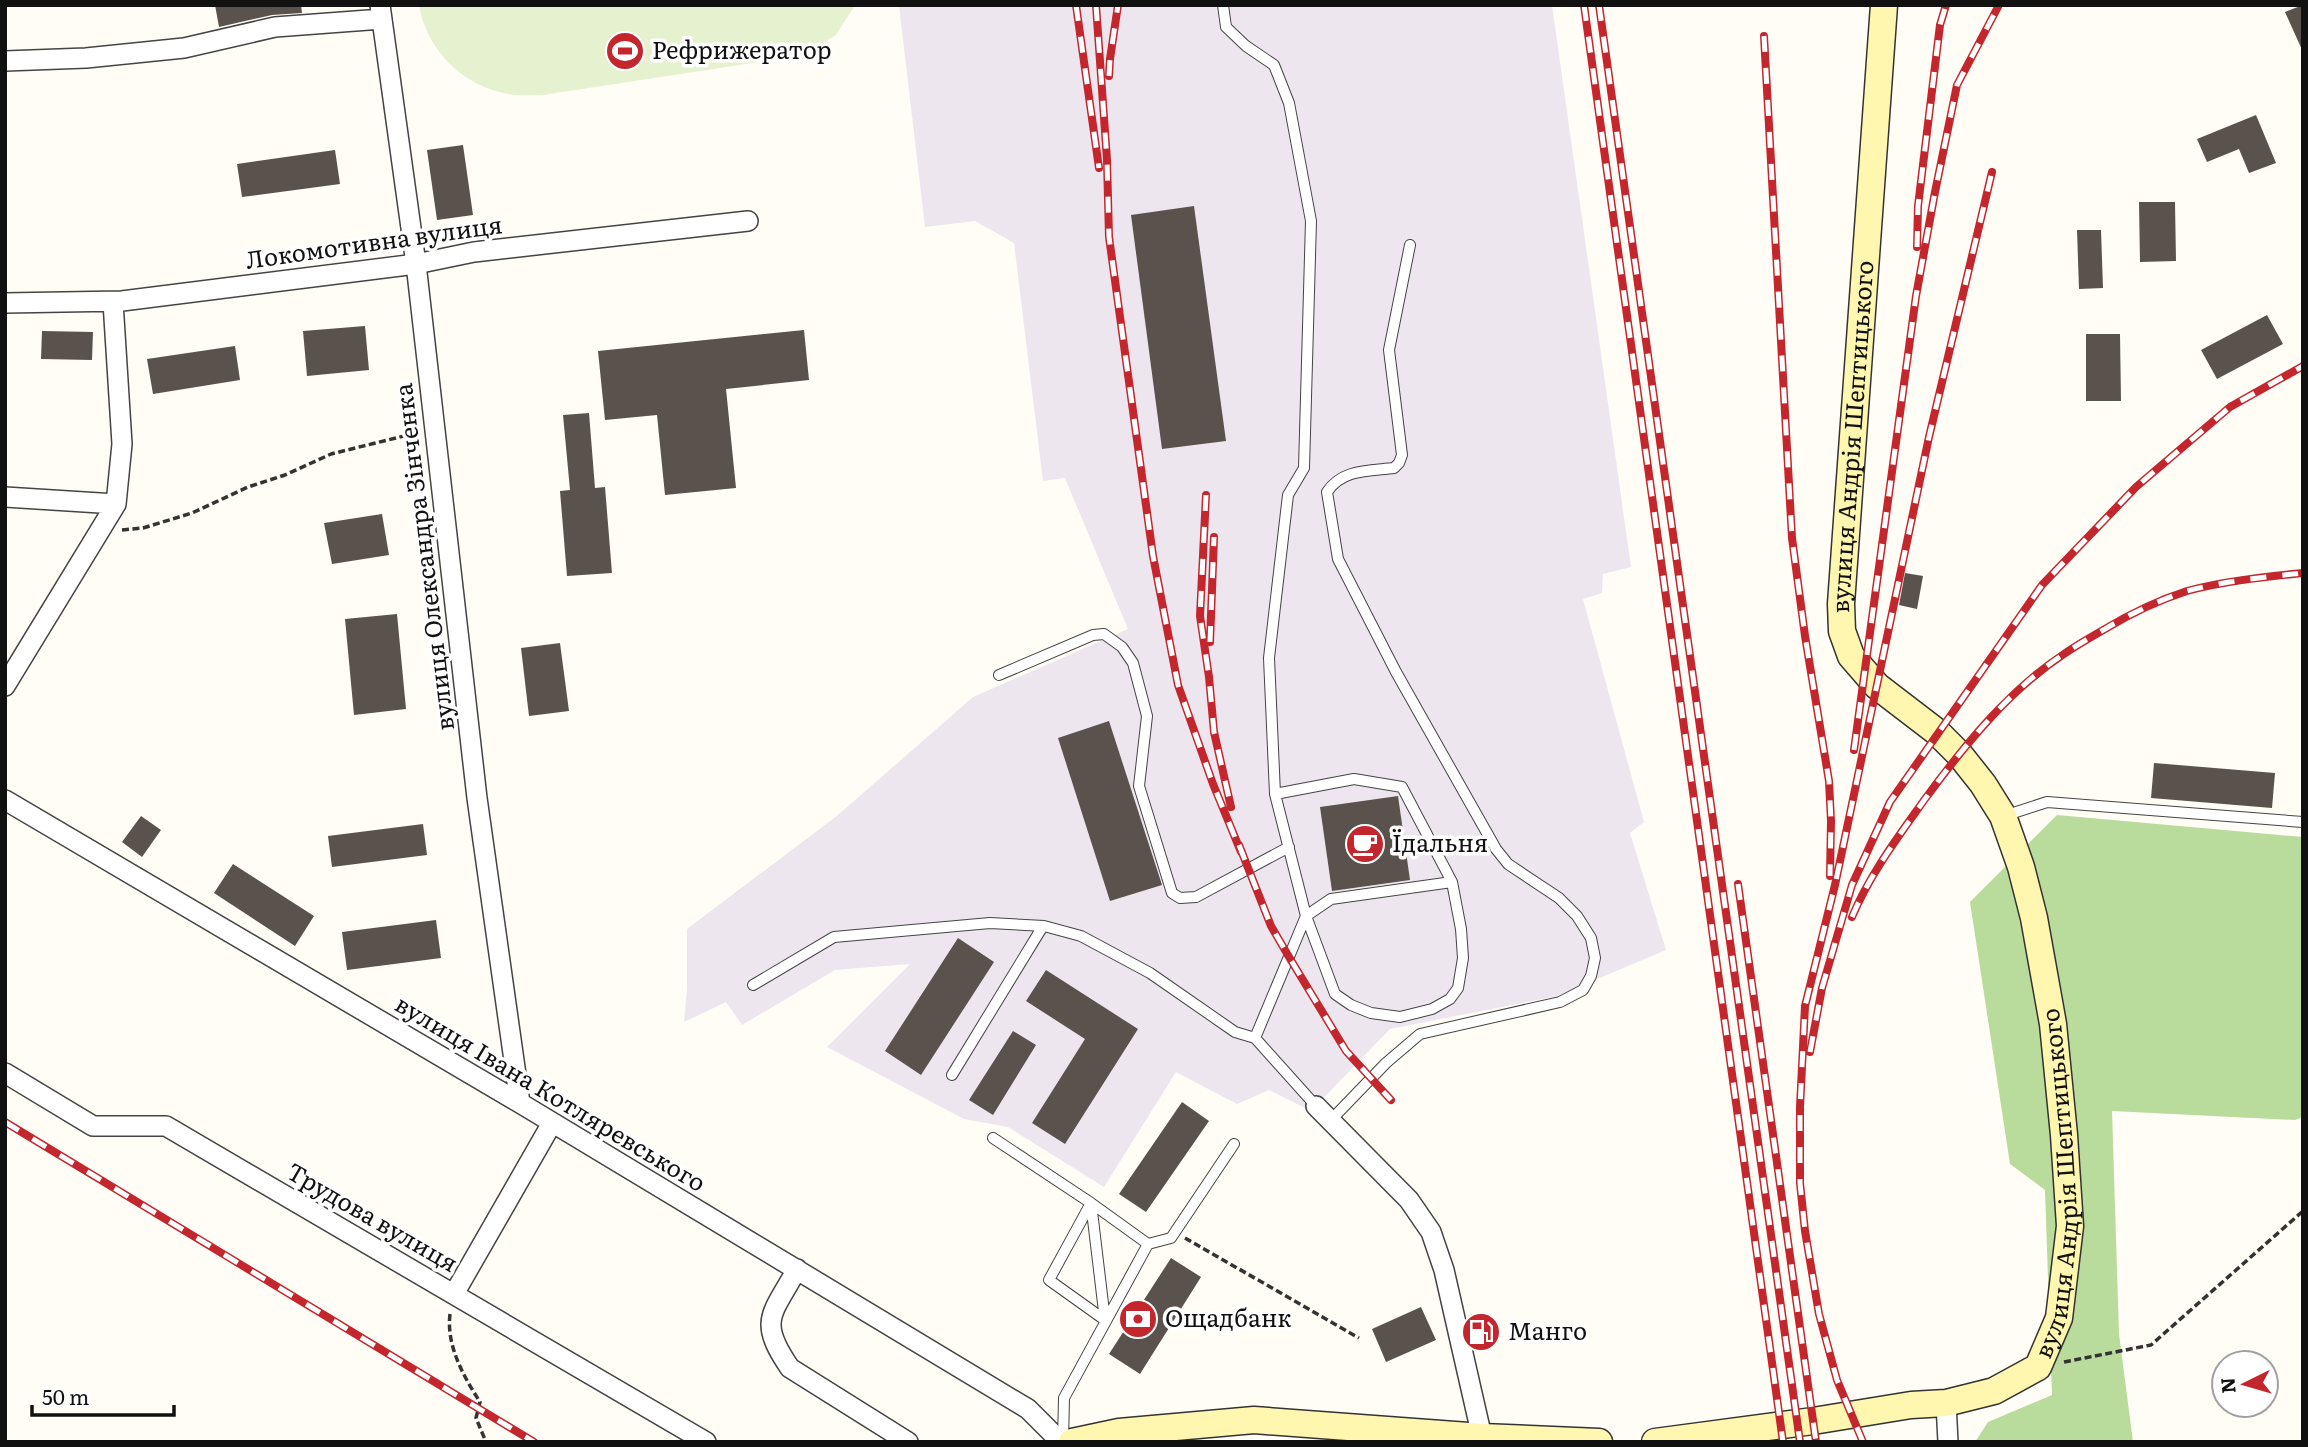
<svg xmlns="http://www.w3.org/2000/svg" width="2308" height="1447" viewBox="0 0 2308 1447" font-family="Literata,serif">
  <style>
    .industrial { fill: #eee6ef }
    .forest { fill: #b9dc9c }
    .pitch { fill: #e6f2cf }
    .building { fill: #5a524d }
    .lines { fill: none; stroke-linecap: round; stroke-linejoin: round }
    .lane-casing { stroke: #444; stroke-width: 12 }
    .street-casing { stroke: #444; stroke-width: 22 }
    .secondary-casing { stroke: #333; stroke-width: 29 }
    .path { stroke: #333; stroke-width: 3.5; stroke-dasharray: 7 3.5; stroke-linecap: butt }
    .lane { stroke: #fff; stroke-width: 10 }
    .street { stroke: #fff; stroke-width: 19 }
    .secondary { stroke: #fff6b0; stroke-width: 26 }
    .rail-casing { stroke: #c4262e; stroke-width: 8 }
    .rail { stroke: #fff; stroke-width: 5; stroke-dasharray: 16; stroke-linecap: butt }
    .labels { text-anchor: middle; stroke-width: 7; stroke-linejoin: round; paint-order: stroke }
    .poi-label { font-size: 24px; fill: #111; stroke: #fff; text-anchor: start }
    .street-label { font-size: 24px; fill: #111; stroke: #fff }
  </style>
  <rect width="100%" height="100%" fill="#fffdf5"/>
  <!-- industrial -->
  <path class="industrial" d="M 899,5 L 1552,5 L 1631,567 L 1603,574 L 1602,593 L 1583,599 L 1644,822 L 1630,833 L 1666,950 L 1557,996 L 1390,1029 L 1311,1111 L 1269,1090 L 1237,1104 L 1176,1072 L 1104,1187 L 1008,1127 L 964,1119 L 827,1047 L 910,964 L 835,970 L 742,1025 L 726,1002 L 684,1022 L 687,989 L 687,929 L 838,815 L 973,697 L 1128,629 L 1065,478 L 1043,481 L 1014,243 L 975,221 L 925,227 Z"/>
  <!-- forest -->
  <path class="forest" d="M 2057,815 L 2303,837 L 2303,1117 L 2295,1120 L 2112,1111 L 2119,1334 L 2133,1442 L 1975,1442 L 1988,1422 L 2052,1395 L 2045,1190 L 2010,1164 L 1970,902 Z"/>
  <!-- pitch -->
  <path class="pitch" d="M 419,5 L 855,5 L 836,35 L 804,55 L 543,95 C 534,95 525,96 516,95 C 467,90 427,53 419,5 Z"/>
  <!-- building -->
  <path class="building" d="M 215,5 L 301,5 L 302,13 L 272,15 L 219,27 Z
    M 2303,5 L 2303,52 L 2285,12 Z
    M 2256,115 L 2276,163 L 2249,173 L 2239,149 L 2207,162 L 2197,139 Z
    M 463,145 L 473,215 L 437,220 L 427,150 Z
    M 335,150 L 340,184 L 242,197 L 237,164 Z
    M 2139,202 L 2175,202 L 2176,261 L 2140,262 Z
    M 1194,206 L 1226,441 L 1162,449 L 1131,215 Z
    M 2077,230 L 2101,230 L 2103,288 L 2079,289 Z
    M 2267,315 L 2283,344 L 2217,379 L 2201,350 Z
    M 365,326 L 369,370 L 307,376 L 303,331 Z
    M 804,330 L 809,380 L 726,389 L 736,488 L 665,495 L 657,415 L 605,420 L 598,351 Z
    M 42,331 L 93,332 L 92,360 L 41,359 Z
    M 2086,334 L 2120,334 L 2121,401 L 2086,401 Z
    M 235,346 L 240,380 L 153,394 L 147,359 Z
    M 589,413 L 595,488 L 605,487 L 612,573 L 567,576 L 560,491 L 570,490 L 563,415 Z
    M 382,514 L 389,555 L 332,564 L 324,523 Z
    M 1905,573 L 1923,576 L 1917,609 L 1899,605 Z
    M 397,614 L 406,709 L 354,715 L 345,619 Z
    M 560,643 L 569,711 L 529,716 L 521,648 Z
    M 1109,721 L 1162,885 L 1110,901 L 1058,738 Z
    M 2154,763 L 2275,773 L 2272,808 L 2151,798 Z
    M 1398,796 L 1410,880 L 1332,891 L 1320,807 Z
    M 141,816 L 161,830 L 142,857 L 122,842 Z
    M 423,824 L 427,855 L 332,867 L 328,836 Z
    M 233,864 L 314,916 L 295,946 L 214,893 Z
    M 436,920 L 441,958 L 347,970 L 342,932 Z
    M 958,938 L 994,962 L 921,1075 L 885,1051 Z
    M 1046,970 L 1138,1029 L 1065,1144 L 1032,1123 L 1085,1039 L 1026,1001 Z
    M 1013,1031 L 1036,1045 L 993,1115 L 969,1100 Z
    M 1182,1102 L 1209,1121 L 1146,1212 L 1119,1194 Z
    M 1171,1258 L 1201,1277 L 1140,1374 L 1109,1354 Z
    M 1421,1307 L 1436,1340 L 1386,1362 L 1372,1329 Z"/>
  <g class="lines">
    <defs>
      <path id="lane" d="M 1223,5 L 1226,27 L 1246,46 L 1274,65 L 1289,103 L 1311,221 L 1304,468 L 1288,495 L 1269,658 L 1275,794 L 1306,916 L 1335,994 L 1351,1005 L 1371,1013 L 1400,1017 L 1432,1009 L 1450,999 L 1458,988 L 1463,958 L 1461,929 L 1452,882 L 1402,787 L 1354,779 L 1275,794
        M 999,675 L 1093,635 L 1104,634 L 1122,647 L 1133,663 L 1147,716 L 1139,786 L 1172,893 L 1180,898 L 1196,897 L 1289,847
        M 2004,816 L 2047,802 L 2303,822
        M 753,985 L 834,937 L 990,923 L 1044,926 L 1081,936 L 1150,973 L 1235,1032 L 1255,1038 L 1316,1106
        M 1255,1038 L 1306,916 L 1331,899 L 1452,882
        M 952,1075 L 1043,926
        M 1331,1120 L 1386,1063 L 1420,1034 L 1560,1002 L 1583,990 L 1591,976 L 1595,958 L 1591,938 L 1577,916 L 1559,898 L 1508,864 L 1496,849 L 1396,672 L 1338,559 L 1327,492 C 1342,469 1369,471 1394,468 L 1399,463 L 1402,455 L 1389,350 L 1410,245
        M 993,1138 L 1091,1203 L 1105,1320
        M 1105,1320 L 1049,1280 L 1091,1203 L 1148,1244
        M 1063,1441 L 1064,1398 L 1148,1244 L 1171,1238 L 1234,1144"/>
      <path id="street" d="M 380,5 L 416,264 L 477,798 L 520,1103
        M 5,61 L 86,58 L 184,48 L 275,27 L 382,19
        M 5,303 L 122,301 L 416,264 L 474,252 L 748,221
        M 5,497 L 116,504
        M 5,686 L 116,504 L 122,444 L 113,302
        M 5,800 L 520,1103 L 1028,1409 L 1061,1442
        M 5,1073 L 93,1126 L 166,1126 L 706,1442
        M 1316,1106 L 1409,1200 L 1431,1232 L 1444,1270 L 1482,1437
        M 797,1269 C 772,1315 757,1320 790,1368 L 908,1442
        M 454,1294 L 552,1123
        M 1946,1403 L 1948,1442"/>
      <g id="secondary">
        <path d="M 1072,1442 L 1119,1432 L 1254,1420 L 1482,1437 L 1599,1442"/>
        <path id="s1" d="M 1655,1442 L 1813,1421 L 1911,1405 L 1946,1403 L 1994,1391 L 2038,1367 L 2059,1318 L 2070,1226 L 2064,1135 L 2053,1024 L 2034,918 L 2021,867 L 2003,816 L 1983,784 L 1960,755 L 1937,732 L 1877,686 L 1851,656 L 1842,631 L 1841,604 L 1884,5"/>
      </g>
    </defs>
    <!-- lane casing -->
    <use href="#lane" class="lane-casing"/>
    <!-- street casing -->
    <use href="#street" class="street-casing"/>
    <!-- secondary casing -->
    <use href="#secondary" class="secondary-casing"/>
    <!-- path -->
    <path class="path" d="M 122,530 L 143,528 L 192,513 L 248,487 L 285,475 L 331,454 L 416,433
      M 1185,1238 L 1359,1338
      M 450,1314 C 446,1346 464,1377 480,1402 L 476,1418 L 486,1442
      M 2064,1362 L 2151,1345 L 2303,1211"/>
    <!-- lane -->
    <use href="#lane" class="lane"/>
    <!-- street -->
    <use href="#street" class="street"/>
    <!-- secondary -->
    <use href="#secondary" class="secondary"/>
    <defs>
      <path id="rail" d="M 1076,5 L 1099,168
        M 1096,5 L 1107,160 L 1109,237 L 1153,556 L 1178,685 L 1213,784 L 1241,852
        M 1584,5 L 1783,1442
        M 1599,5 L 1800,1442
        M 1764,36 L 1792,538 L 1805,636 L 1829,781 L 1831,821 L 1830,876
        M 1109,76 L 1110,59 L 1118,5
        M 1917,247 L 1918,206 L 1940,25 L 1946,5
        M 1206,495 L 1200,616 L 1209,677 L 1214,732 L 1231,807
        M 1210,642 L 1214,537
        M 1854,750 L 1916,296 L 1935,192 L 1957,85 L 1999,5
        M 1239,845 L 1271,926 L 1289,957 L 1346,1051 L 1391,1100
        M 1738,884 L 1816,1442
        M 1852,917 C 1870,874 1898,837 1925,799 C 1964,746 2008,691 2064,654 C 2077,645 2091,637 2105,629 C 2130,614 2159,600 2187,591 C 2224,581 2265,577 2303,573
        M 1810,1052 L 1822,988 L 1852,885 L 1890,802 L 2042,585 L 2136,487 L 2230,407 L 2303,366
        M 5,1122 L 534,1442
        M 1863,1442 L 1837,1380 L 1819,1314 L 1805,1231 L 1800,1183 L 1800,1107 L 1805,1006 L 1835,885 L 1929,437 L 1992,172"/>
    </defs>
    <!-- rail casing -->
    <use href="#rail" class="rail-casing"/>
    <!-- rail -->
    <use href="#rail" class="rail"/>
  </g>
  <!-- icons -->
  <defs>
    <symbol id="stadium-disc" viewBox="-11 -11 22 22"><circle r="9.5" fill="#c4262e" stroke="#fff"/><path d="M0-5a6.5 5 0 1 0 0 10a6.5 5 0 1 0 0-10ZM-3.5-1.8h7v3.6h-7Z" fill="#fff"/></symbol>
    <symbol id="cafe-disc" viewBox="-11 -11 22 22"><circle r="9.5" fill="#c4262e" stroke="#fff"/><path d="M-5.5-4.5H6V0H3Q3 3.5 0 3.5H-2.5Q-5.5 3.5-5.5 0ZM3-3.2v2h1.7v-2ZM-6 4.5H4V6H-6Z" fill="#fff"/></symbol>
    <symbol id="bank-disc" viewBox="-11 -11 22 22"><circle r="9.5" fill="#c4262e" stroke="#fff"/><path d="M-6-4H6V4H-6ZM0-2.3a2.3 2.3 0 1 0 0 4.6a2.3 2.3 0 1 0 0-4.6Z" fill="#fff"/></symbol>
    <symbol id="fuel-disc" viewBox="-11 -11 22 22"><circle r="9.5" fill="#c4262e" stroke="#fff"/><path d="M-5.5-6h7V0h2V4h1.3V-2.5L3-4.5l.8-.8L6-3V5H2.5V1h-1V6h-7ZM-4.2-4.7v3.2H.2V-4.7Z" fill="#fff"/></symbol>
  </defs>
  <g fill-rule="evenodd">
    <use href="#stadium-disc" x="603" y="29" width="44" height="44"/>
    <use href="#cafe-disc" x="1343" y="822" width="44" height="44"/>
    <use href="#bank-disc" x="1116" y="1297" width="44" height="44"/>
    <use href="#fuel-disc" x="1459" y="1310" width="44" height="44"/>
  </g>
  <g class="labels">
    <!-- poi labels -->
    <g class="poi-label">
      <text x="652" y="59">Рефрижератор</text>
      <text x="1392" y="852">Їдальня</text>
      <text x="1165" y="1327">Ощадбанк</text>
      <text x="1508" y="1340">Манго</text>
    </g>
    <!-- street labels -->
    <g class="street-label">
      <text transform="translate(374 243) rotate(-8)" y="8">Локомотивна вулиця</text>
      <text dy="8" stroke="none"><textPath href="#s1" startOffset="1400">вулиця Андрія Шептицького</textPath></text>
      <text transform="translate(425 557) rotate(-97)" y="8">вулиця Олександра Зінченка</text>
      <text transform="translate(550 1094) rotate(31)" y="8">вулиця Івана Котляревського</text>
      <text dy="8" stroke="none"><textPath href="#s1" startOffset="581">вулиця Андрія Шептицького</textPath></text>
      <text transform="translate(372 1218) rotate(30)" y="8">Трудова вулиця</text>
    </g>
  </g>
  <!-- border -->
  <rect width="2308" height="1447" fill="none" stroke="#111111" stroke-width="14"/>
  <!-- north arrow -->
  <g transform="translate(2245 1384) rotate(265)"><circle r="33" fill="#ffffff" stroke="#a0a0a0" stroke-width="2"/>
  <path d="M0-5L12 26L0 18L-12 26Z" fill="#c4262e"/>
  <text y="-10" font-size="19" font-weight="bold" text-anchor="middle" fill="#111111">N</text>
  </g>
  <!-- scale -->
  <path d="M32 1405v10h142v-10" fill="none" stroke="#111111" stroke-width="3.5"/>
  <text x="42" y="1405" font-size="21" fill="#111111" stroke="#ffffff" stroke-width="5" paint-order="stroke">50 m</text>
</svg>
